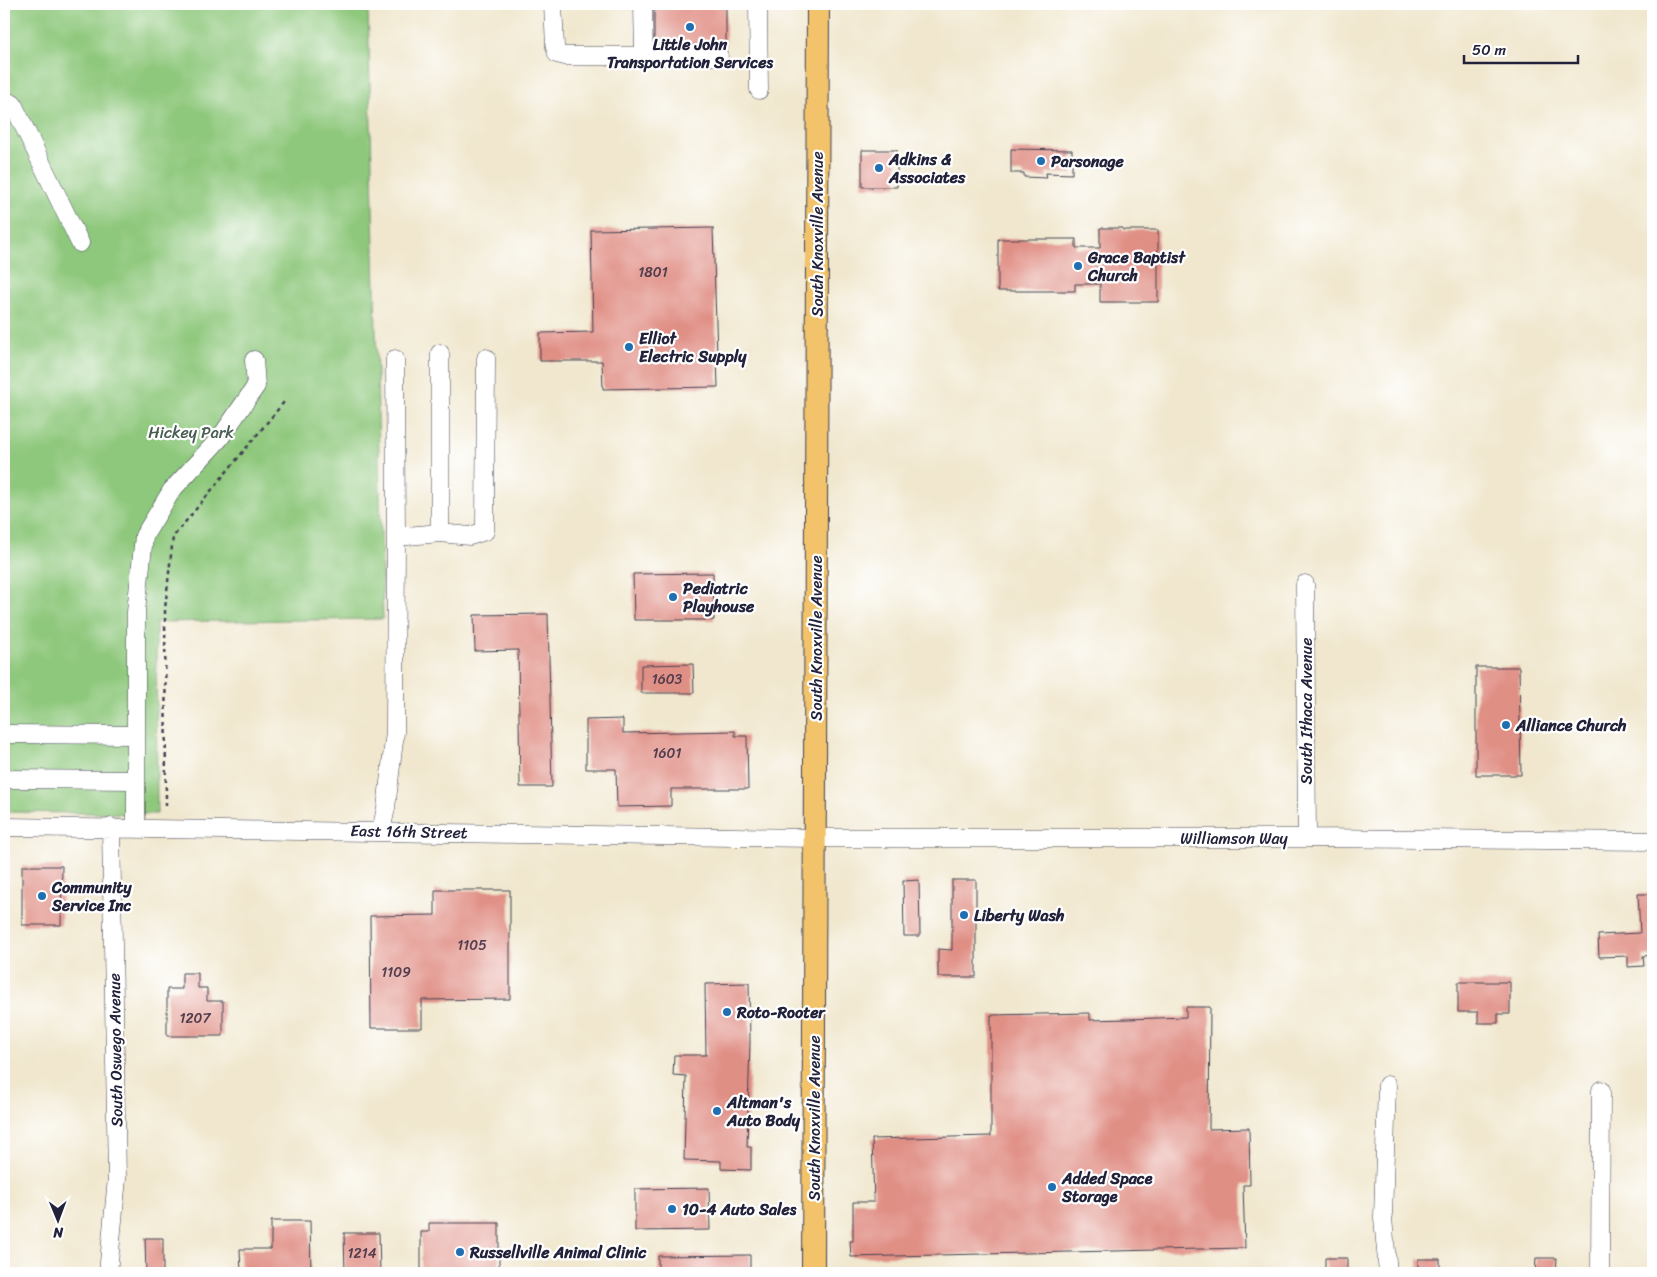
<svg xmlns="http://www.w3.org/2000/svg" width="1657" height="1277" viewBox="0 0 1657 1277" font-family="Sriracha,sans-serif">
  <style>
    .green { fill: #8ec87c; stroke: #58755c }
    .building { fill: #e08f85 }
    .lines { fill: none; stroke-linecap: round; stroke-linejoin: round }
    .minor-casing { stroke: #414051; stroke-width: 19 }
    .major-casing { stroke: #414051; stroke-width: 24 }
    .path { stroke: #414051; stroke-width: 2.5; stroke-dasharray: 4 4; stroke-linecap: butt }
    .minor { stroke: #fff; stroke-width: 18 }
    .major { stroke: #f2c36a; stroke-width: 22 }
    .poi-dot { fill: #1f6fb2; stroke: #fff; stroke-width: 2 }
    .labels { text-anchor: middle; stroke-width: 4.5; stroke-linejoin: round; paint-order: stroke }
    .number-label { font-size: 14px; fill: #523d4e }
    .poi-label { font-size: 16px; font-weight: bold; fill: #22223b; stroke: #fff; text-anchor: start }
    .street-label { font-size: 16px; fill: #22223b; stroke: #fff }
    .park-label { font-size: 16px; fill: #485c52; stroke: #fff }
  </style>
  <rect width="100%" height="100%" fill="#fff"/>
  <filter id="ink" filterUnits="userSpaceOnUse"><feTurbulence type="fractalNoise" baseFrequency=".02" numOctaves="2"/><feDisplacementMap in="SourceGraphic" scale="10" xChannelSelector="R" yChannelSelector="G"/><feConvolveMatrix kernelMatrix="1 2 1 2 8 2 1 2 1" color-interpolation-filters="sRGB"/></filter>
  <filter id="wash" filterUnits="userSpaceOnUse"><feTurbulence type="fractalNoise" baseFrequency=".0096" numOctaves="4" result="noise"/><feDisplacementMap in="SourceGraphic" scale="20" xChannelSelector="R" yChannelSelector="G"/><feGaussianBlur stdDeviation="1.12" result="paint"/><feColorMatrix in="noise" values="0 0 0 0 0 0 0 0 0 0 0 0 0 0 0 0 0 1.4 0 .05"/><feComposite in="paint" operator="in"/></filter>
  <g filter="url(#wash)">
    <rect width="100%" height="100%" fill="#f0e7ce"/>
    <!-- green -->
    <path class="green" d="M 4,4 L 368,4 L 383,619 L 156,622 L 157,814 L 4,812 Z"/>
    <g id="blocks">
      <!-- building -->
      <path class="building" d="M 654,4 L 726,4 L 726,48 L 719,45 L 654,45 Z
        M 1011,149 L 1072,150 L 1072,174 L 1046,173 L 1047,178 L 1024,177 L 1024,173 L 1011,173 Z
        M 862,150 L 897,150 L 897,187 L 862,187 Z
        M 713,228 L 718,387 L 603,389 L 602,361 L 540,361 L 540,333 L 593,332 L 591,230 Z
        M 1100,228 L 1123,228 L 1123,230 L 1158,230 L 1158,302 L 1100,302 L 1100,284 L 1075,284 L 1075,291 L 998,291 L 998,239 L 1076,239 L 1076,248 L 1100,248 Z
        M 713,573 L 714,620 L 634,620 L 633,574 Z
        M 548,614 L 552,787 L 520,787 L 518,650 L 475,651 L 474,615 Z
        M 693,664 L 694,693 L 641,693 L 641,665 Z
        M 1476,667 L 1519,667 L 1521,775 L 1476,775 Z
        M 623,719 L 623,733 L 735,731 L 735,736 L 747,736 L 748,789 L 671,789 L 671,806 L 617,807 L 616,769 L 586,769 L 586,720 Z
        M 22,866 L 62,866 L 61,925 L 22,925 Z
        M 919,880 L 920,936 L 904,936 L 903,881 Z
        M 952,880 L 976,880 L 976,977 L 938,977 L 938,949 L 952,950 Z
        M 435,890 L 510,890 L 510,999 L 422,1000 L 422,1028 L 371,1028 L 370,916 L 435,915 Z
        M 1638,894 L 1653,894 L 1653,955 L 1643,956 L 1644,966 L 1628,967 L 1628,956 L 1599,957 L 1598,935 L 1640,933 Z
        M 182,973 L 198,973 L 198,988 L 207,988 L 207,1001 L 223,1001 L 223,1036 L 167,1036 L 167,989 L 182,989 Z
        M 1458,982 L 1510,982 L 1510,1014 L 1498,1014 L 1498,1023 L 1478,1023 L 1478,1012 L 1458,1012 Z
        M 749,983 L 750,1041 L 747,1147 L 751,1147 L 751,1170 L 721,1169 L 721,1161 L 684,1160 L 686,1076 L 673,1075 L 674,1055 L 706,1055 L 705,984 Z
        M 1186,1007 L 1210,1007 L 1209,1129 L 1249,1128 L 1250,1185 L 1243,1185 L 1245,1248 L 851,1257 L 850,1241 L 853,1241 L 853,1202 L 874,1202 L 872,1139 L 991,1136 L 991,1015 L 1090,1013 L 1090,1020 L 1128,1019 L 1186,1017 Z
        M 709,1188 L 710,1230 L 635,1231 L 635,1189 Z
        M 271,1221 L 310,1221 L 311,1273 L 241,1273 L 240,1249 L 271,1249 Z
        M 429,1223 L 499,1223 L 499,1273 L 421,1273 L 421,1232 L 429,1232 Z
        M 344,1233 L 379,1233 L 380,1273 L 345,1273 Z
        M 145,1238 L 163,1238 L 163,1273 L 146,1273 Z
        M 750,1255 L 750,1273 L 658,1273 L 658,1256 Z
        M 1325,1258 L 1347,1258 L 1347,1273 L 1325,1273 Z
        M 1536,1258 L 1557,1258 L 1556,1273 L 1535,1273 Z
        M 1418,1259 L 1440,1259 L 1440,1273 L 1418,1273 Z"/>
    </g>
  </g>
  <g filter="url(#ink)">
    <use href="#blocks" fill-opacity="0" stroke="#414051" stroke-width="1"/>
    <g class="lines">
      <defs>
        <path id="minor" d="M 553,4 L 555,47 L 557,54 L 565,56 L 719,56
          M 643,4 L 644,56
          M 758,4 L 759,90
          M 4,100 L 13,104 L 80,243
          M 440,533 L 440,353
          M 396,537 L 440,533 L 470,536 L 485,531 L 486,358
          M 1305,584 L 1307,838
          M 4,734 L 136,735
          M 4,779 L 136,780
          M 4,827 L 815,838 L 1307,838 L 1653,841
          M 136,827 L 136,612 L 144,536 L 172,490 L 220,438 L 256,386 L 254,360
          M 381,831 L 386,808 L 395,732 L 396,537 L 395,359
          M 1387,1085 L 1383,1218 L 1388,1273
          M 108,1273 L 117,1178 L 111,827
          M 1600,1273 L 1601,1090"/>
        <path id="major" d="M 813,1273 L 818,4"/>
      </defs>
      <!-- minor casing -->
      <use href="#minor" class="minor-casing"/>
      <!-- major casing -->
      <use href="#major" class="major-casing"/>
      <!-- path -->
      <path class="path" d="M 166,806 L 165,609 L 173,537 L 284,402"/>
      <!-- minor -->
      <use href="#minor" class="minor"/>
      <!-- major -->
      <use href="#major" class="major"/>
    </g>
  </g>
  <!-- markers -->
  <g class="poi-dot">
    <circle cx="690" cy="27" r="5"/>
    <circle cx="1041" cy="161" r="5"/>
    <circle cx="879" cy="168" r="5"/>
    <circle cx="1078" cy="266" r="5"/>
    <circle cx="629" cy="347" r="5"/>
    <circle cx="673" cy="597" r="5"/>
    <circle cx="1506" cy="725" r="5"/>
    <circle cx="42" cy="896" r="5"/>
    <circle cx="964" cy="915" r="5"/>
    <circle cx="727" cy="1012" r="5"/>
    <circle cx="717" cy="1111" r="5"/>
    <circle cx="1052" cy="1187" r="5"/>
    <circle cx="672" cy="1209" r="5"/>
    <circle cx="460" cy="1252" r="5"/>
  </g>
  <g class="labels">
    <!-- number labels -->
    <g class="number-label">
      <text x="653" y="277">1801</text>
      <text x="667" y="684">1603</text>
      <text x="667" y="758">1601</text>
      <text x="472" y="950">1105</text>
      <text x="396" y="977">1109</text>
      <text x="195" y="1023">1207</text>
      <text x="362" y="1258">1214</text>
    </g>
    <!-- poi labels -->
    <g class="poi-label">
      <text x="690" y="50" text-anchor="middle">Little John<tspan x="690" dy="18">Transportation Services</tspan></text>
      <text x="889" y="165">Adkins &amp;<tspan x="889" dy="18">Associates</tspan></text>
      <text x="1051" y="167">Parsonage</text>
      <text x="1088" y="263">Grace Baptist<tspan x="1088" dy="18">Church</tspan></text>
      <text x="639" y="344">Elliot<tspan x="639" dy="18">Electric Supply</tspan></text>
      <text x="683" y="594">Pediatric<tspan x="683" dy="18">Playhouse</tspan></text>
      <text x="1516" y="731">Alliance Church</text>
      <text x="52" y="893">Community<tspan x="52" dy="18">Service Inc</tspan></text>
      <text x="974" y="921">Liberty Wash</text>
      <text x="737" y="1018">Roto-Rooter</text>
      <text x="727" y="1108">Altman's<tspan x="727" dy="18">Auto Body</tspan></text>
      <text x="1062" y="1184">Added Space<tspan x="1062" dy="18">Storage</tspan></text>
      <text x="682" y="1215">10-4 Auto Sales</text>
      <text x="470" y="1258">Russellville Animal Clinic</text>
    </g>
    <!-- street labels -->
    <g class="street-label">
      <text transform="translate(817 234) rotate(-90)" y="6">South Knoxville Avenue</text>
      <text transform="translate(816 638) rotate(-90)" y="6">South Knoxville Avenue</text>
      <text transform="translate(1306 711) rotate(-90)" y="6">South Ithaca Avenue</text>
      <text transform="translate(409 831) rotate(1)" y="6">East 16th Street</text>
      <text x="1234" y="844">Williamson Way</text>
      <text transform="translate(115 1050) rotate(-91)" y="6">South Oswego Avenue</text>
      <text transform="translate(814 1118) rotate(-90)" y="6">South Knoxville Avenue</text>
    </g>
    <!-- park labels -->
    <g class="park-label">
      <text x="191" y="438">Hickey Park</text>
    </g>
  </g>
  <!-- margin -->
  <rect width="1657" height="1277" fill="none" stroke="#fff" stroke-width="20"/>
  <!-- north arrow -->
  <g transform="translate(58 1220) rotate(179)" stroke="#ffffff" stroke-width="4" paint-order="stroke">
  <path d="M0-4L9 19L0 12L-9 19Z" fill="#22223b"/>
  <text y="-8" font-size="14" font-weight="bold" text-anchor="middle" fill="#22223b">N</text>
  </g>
  <!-- scale -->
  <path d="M1464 55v8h114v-8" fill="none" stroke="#22223b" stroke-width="2.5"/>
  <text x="1472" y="55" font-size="15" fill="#22223b" stroke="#ffffff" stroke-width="4" paint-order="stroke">50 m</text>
</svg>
